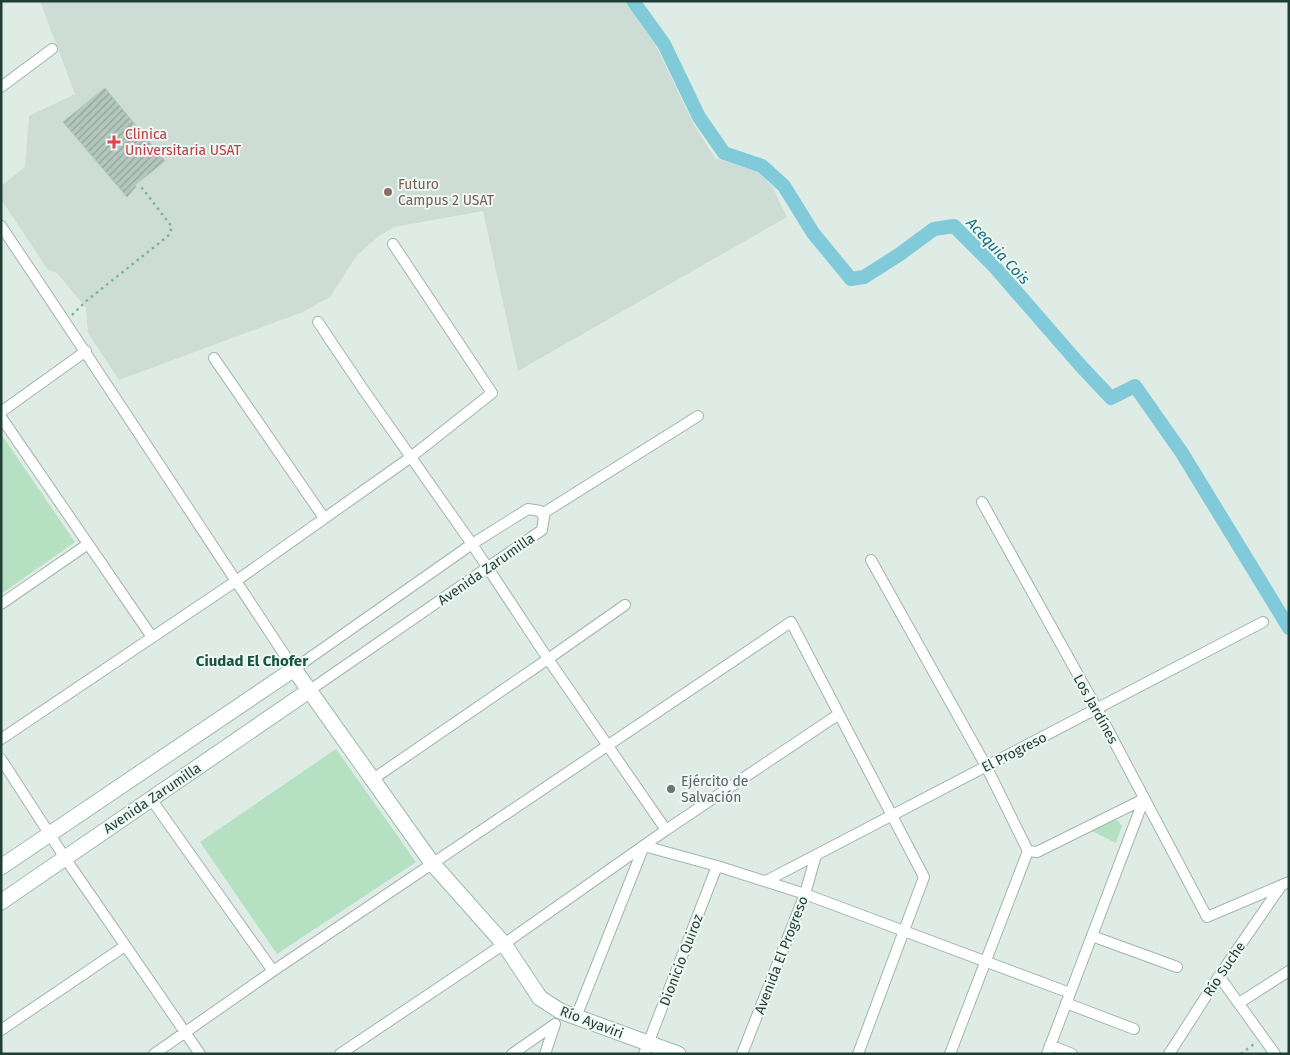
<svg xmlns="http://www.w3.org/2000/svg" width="1290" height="1055" viewBox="0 0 1290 1055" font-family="'Fira Sans',sans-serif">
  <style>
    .built { fill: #cddcd5 }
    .green { fill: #b5e0c1 }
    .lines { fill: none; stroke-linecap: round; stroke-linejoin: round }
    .canal { stroke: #80cad9; stroke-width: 14 }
    .building { fill: url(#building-hatch); stroke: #b1c7be }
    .street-casing { stroke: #a1b4ae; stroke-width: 12 }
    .secondary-casing { stroke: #9cb9af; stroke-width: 17 }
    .path { stroke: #7cb4a3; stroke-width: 2.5; stroke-dasharray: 2.5 4; stroke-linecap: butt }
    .street { stroke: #fff; stroke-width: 10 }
    .secondary { stroke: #fff; stroke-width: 15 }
    .health-dot { fill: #e0444e; stroke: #f0f8f4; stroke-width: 2 }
    .education-dot { fill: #8d6e63; stroke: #f0f8f4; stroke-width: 2 }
    .worship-dot { fill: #6b7280; stroke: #f0f8f4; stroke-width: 2 }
    .labels { text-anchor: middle; stroke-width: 4; stroke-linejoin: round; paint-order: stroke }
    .health-label { font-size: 14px; fill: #be3a42; stroke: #f0f8f4; text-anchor: start }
    .education-label { font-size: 14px; fill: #785e54; stroke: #f0f8f4; text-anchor: start }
    .street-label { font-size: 14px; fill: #1e3e36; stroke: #f0f8f4 }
    .worship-label { font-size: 14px; fill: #5b616d; stroke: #f0f8f4; text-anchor: start }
    .water-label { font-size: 15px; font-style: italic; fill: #116e81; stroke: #f0f8f4 }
    .neighbourhood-label { font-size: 15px; font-weight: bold; fill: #185345; stroke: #f0f8f4 }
  </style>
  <defs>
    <pattern id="building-hatch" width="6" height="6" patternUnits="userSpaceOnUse" patternTransform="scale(1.25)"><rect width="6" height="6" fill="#b4c7bf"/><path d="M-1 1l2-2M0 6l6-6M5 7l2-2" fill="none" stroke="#92a39c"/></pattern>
  </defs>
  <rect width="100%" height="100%" fill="#dfece6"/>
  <!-- built -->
  <path class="built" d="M 40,1 L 624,1 L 655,44 L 694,125 L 715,158 L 758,172 L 772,186 L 787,217 L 518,371 L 483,211 L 394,227 L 379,236 L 357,255 L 330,297 L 303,312 L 119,380 L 88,333 L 86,308 L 57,273 L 48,270 L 1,199 L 1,186 L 25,167 L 29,116 L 75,94 Z"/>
  <!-- green -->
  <path class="green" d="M 1,434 L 75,542 L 1,594 Z
    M 336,749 L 416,862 L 277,954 L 200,842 Z
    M 1115,820 L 1118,821 L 1122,826 L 1116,843 L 1092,831 Z"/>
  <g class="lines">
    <!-- canal -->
    <path class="canal" d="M 633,1 L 664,44 L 699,117 L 724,153 L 762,166 L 784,186 L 813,233 L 851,279 L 864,277 L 900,254 L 934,229 L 954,226 L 993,265 L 1080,365 L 1111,398 L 1135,386 L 1182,453 L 1289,628"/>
  </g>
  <!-- building -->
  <path class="building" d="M 105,88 L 165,161 L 135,185 L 136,187 L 127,197 L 63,122 Z"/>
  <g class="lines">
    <defs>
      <path id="street" d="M 1,87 L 52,49
        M 1,226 C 100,373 196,521 294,669 L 472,544 L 528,509 L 540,511 L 544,517 L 542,530 L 310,690
        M 318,322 L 363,389 L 472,544 L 548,659 L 666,830
        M 214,358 L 324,518
        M 1,412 L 86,351
        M 1,417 L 152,637
        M 982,502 L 1097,709 L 1207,917 L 1289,882
        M 542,514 L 698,416
        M 871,560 L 986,766 L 1028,851 L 950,1054
        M 1,604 L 88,544
        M 1,739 L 236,581 L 411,457 L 492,393 L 393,244
        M 1,759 L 65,858 L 200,1054
        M 373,779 L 548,659 L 625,605
        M 151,799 L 273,971
        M 1028,851 L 1037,852 L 1144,799
        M 766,881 L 1263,622
        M 1092,936 L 1177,967
        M 1219,976 L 1275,1054
        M 1066,1003 L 1134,1029
        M 1239,1003 L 1289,971
        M 576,1017 L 644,846 L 717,866 L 805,894 L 1070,993
        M 1,1030 L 125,946
        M 1050,1045 L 1072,1054
        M 154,1054 L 273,971 L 791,622 L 924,877 L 858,1054
        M 340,1054 L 504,944 L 666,830 L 839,714
        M 512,1054 L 555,1024
        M 545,1054 L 555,1024
        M 644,1054 L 717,866
        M 742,1054 L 805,894 L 816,855
        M 1047,1054 L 1144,799
        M 1169,1054 L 1219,976 L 1281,886"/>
      <path id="secondary" d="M 1,867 L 294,669 L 432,863 L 504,944 L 540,998 L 560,1011 L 678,1054
        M 1,902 L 310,690"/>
    </defs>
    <!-- street casing -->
    <use href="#street" class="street-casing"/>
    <!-- secondary casing -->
    <use href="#secondary" class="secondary-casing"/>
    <!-- path -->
    <path class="path" d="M 72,315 L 85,302 L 168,236 L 172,227 L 139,184
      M 1241,1054 L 1254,1044"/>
    <!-- street -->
    <use href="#street" class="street"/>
    <!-- secondary -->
    <use href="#secondary" class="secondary"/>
  </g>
  <!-- markers -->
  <path class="health-dot" d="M111.5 134.5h5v5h5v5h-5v5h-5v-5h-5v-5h5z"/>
  <circle class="education-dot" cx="388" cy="192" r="5"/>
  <circle class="worship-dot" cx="671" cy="789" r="5"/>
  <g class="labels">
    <!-- health labels -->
    <g class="health-label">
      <text x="125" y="139">Clinica<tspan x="125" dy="16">Universitaria USAT</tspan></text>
    </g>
    <!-- education labels -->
    <g class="education-label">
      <text x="398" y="189">Futuro<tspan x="398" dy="16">Campus 2 USAT</tspan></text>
    </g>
    <!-- street labels -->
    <g class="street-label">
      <text transform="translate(486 569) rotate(-35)" y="5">Avenida Zarumilla</text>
      <text transform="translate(1096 709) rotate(61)" y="5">Los Jardínes</text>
      <text transform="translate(1014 752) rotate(-27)" y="5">El Progreso</text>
      <text transform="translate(152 798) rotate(-34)" y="5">Avenida Zarumilla</text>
      <text transform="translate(781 955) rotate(-69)" y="5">Avenida El Progreso</text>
      <text transform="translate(681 960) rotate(-69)" y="5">Dionicio Quiroz</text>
      <text transform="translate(1224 969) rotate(-56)" y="5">Río Suche</text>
      <text transform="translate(592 1022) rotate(21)" y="5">Río Ayaviri</text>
    </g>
    <!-- worship labels -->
    <g class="worship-label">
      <text x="681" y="786">Ejército de<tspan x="681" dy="16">Salvación</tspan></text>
    </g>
    <!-- water labels -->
    <g class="water-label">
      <text transform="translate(998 251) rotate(47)" y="5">Acequia Cois</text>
    </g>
    <!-- neighbourhood labels -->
    <g class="neighbourhood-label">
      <text x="252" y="666">Ciudad El Chofer</text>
    </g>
  </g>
  <!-- border -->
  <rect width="1290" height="1055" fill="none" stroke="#1e3e36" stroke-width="5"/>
</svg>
